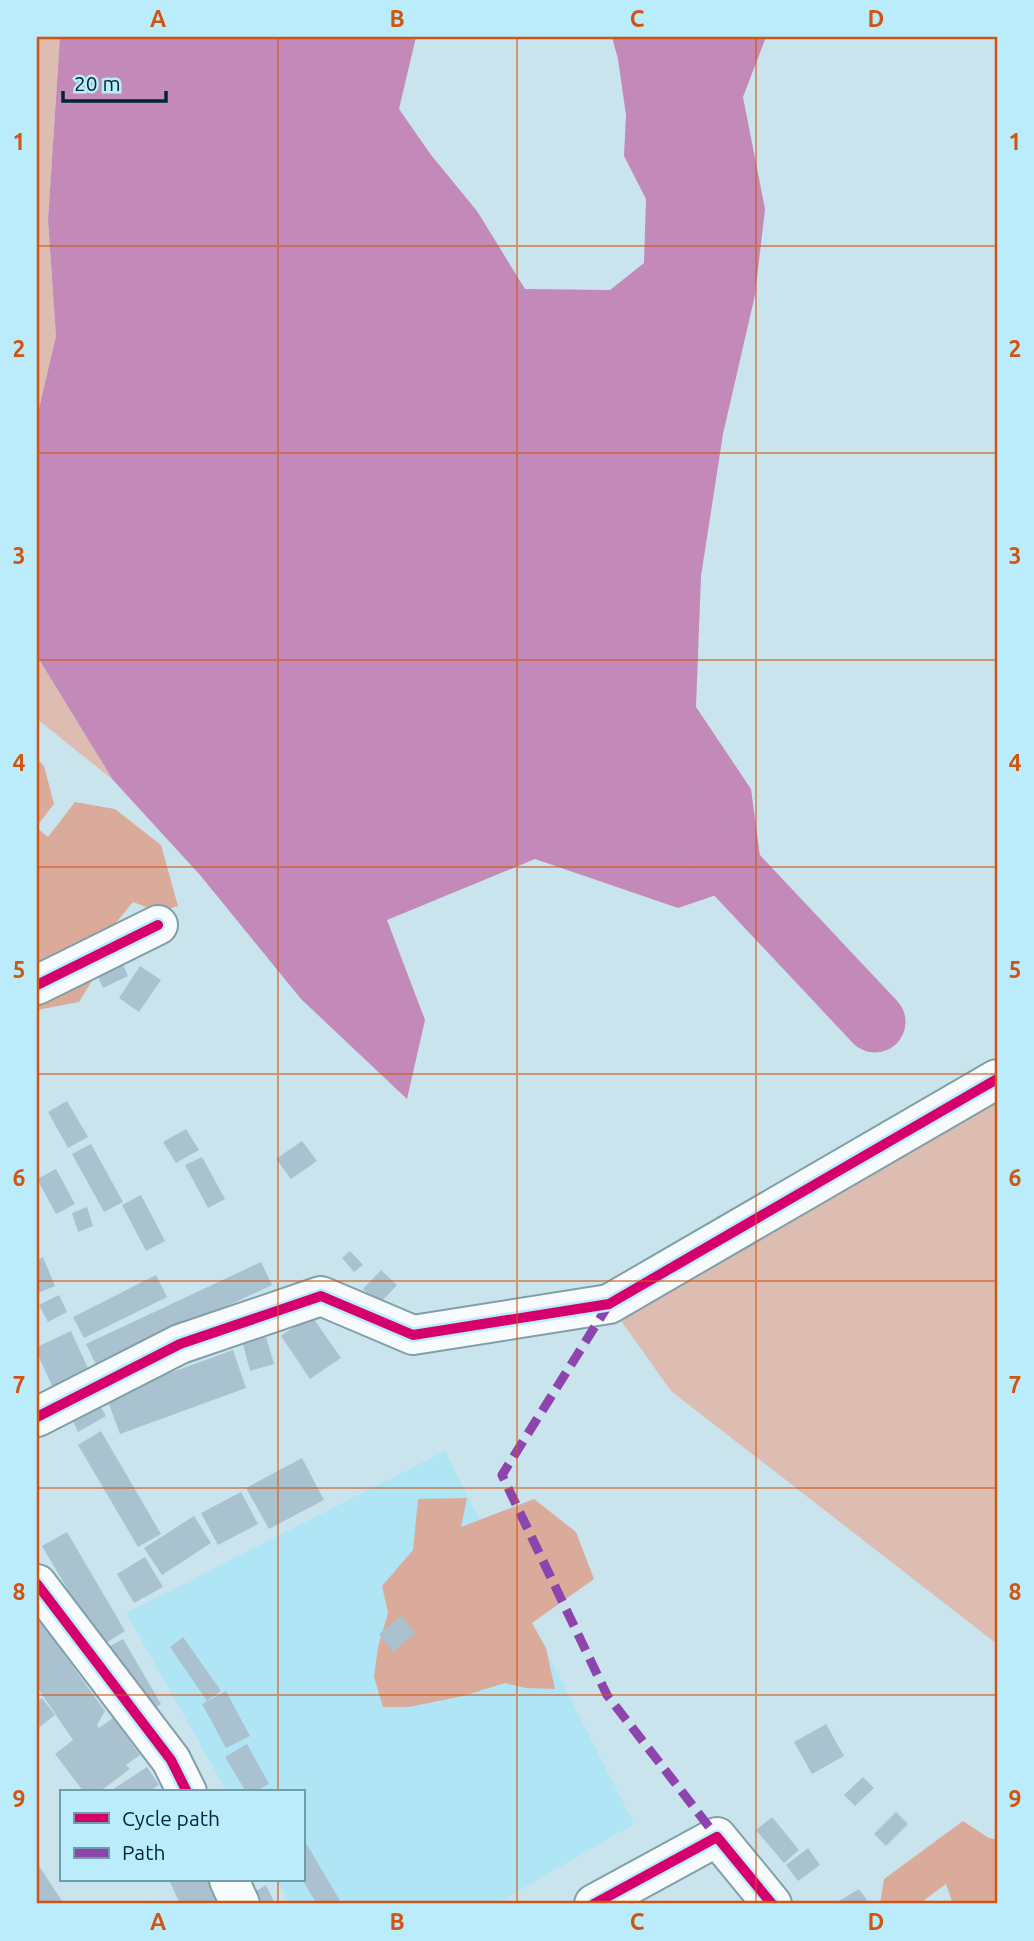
<svg xmlns="http://www.w3.org/2000/svg" width="1034" height="1941" viewBox="0 0 1034 1941" font-family="Ubuntu,sans-serif">
  <style>
    .built { fill: #b0e5f6 }
    .green { fill: #ddbdb2 }
    .forest { fill: #daab9b }
    .water { fill: #c289b9 }
    .lines { fill: none; stroke-linecap: round; stroke-linejoin: round }
    .river { stroke: #c289b9; stroke-width: 61 }
    .building { fill: #aac2cf }
    .minor-casing { stroke: #819fa8; stroke-width: 42 }
    .minor { stroke: #f7fbfc; stroke-width: 38 }
    .quiet { stroke: #8e44ad; stroke-width: 9; stroke-dasharray: 18 9; stroke-linecap: butt }
    .cycleway-casing { stroke: #bbecfc; stroke-width: 15 }
    .cycleway { stroke: #d6006c; stroke-width: 10 }
    .grid { fill: none; stroke: #d15410; stroke-width: 2; stroke-opacity: 0.55 }
    .neatline { fill: none; stroke: #d15410; stroke-width: 2.5 }
    .grid-label { font-size: 23px; text-anchor: middle; font-weight: bold; fill: #d15410 }
  </style>
  <rect width="100%" height="100%" fill="#cae4ed"/>
  <!-- built -->
  <path class="built" d="M 445,1451 L 634,1824 L 496,1904 L 290,1904 L 276,1880 L 303,1880 L 303,1792 L 227,1792 L 126,1613 Z"/>
  <!-- green -->
  <path class="green" d="M 37,37 L 60,37 L 48,220 L 56,336 L 37,417 Z
    M 37,656 L 113,780 L 37,719 Z
    M 997,1091 L 997,1644 L 671,1391 L 609,1304 Z"/>
  <!-- forest -->
  <path class="forest" d="M 37,759 L 44,766 L 54,804 L 37,826 Z
    M 75,802 L 115,809 L 161,845 L 178,906 L 159,912 L 133,902 L 115,924 L 118,938 L 79,1002 L 37,1010 L 37,828 L 48,837 Z
    M 467,1498 L 461,1527 L 534,1499 L 576,1532 L 594,1579 L 532,1623 L 546,1648 L 555,1689 L 526,1688 L 505,1683 L 463,1696 L 409,1707 L 383,1707 L 374,1677 L 378,1647 L 388,1613 L 382,1586 L 413,1550 L 418,1499 Z
    M 963,1821 L 987,1837 L 997,1840 L 997,1904 L 953,1904 L 946,1884 L 919,1904 L 880,1904 L 884,1879 Z"/>
  <!-- water -->
  <path class="water" d="M 60,37 L 416,37 L 399,109 L 431,155 L 477,211 L 525,289 L 610,290 L 644,263 L 646,199 L 624,156 L 626,115 L 618,59 L 612,37 L 766,37 L 743,97 L 765,209 L 755,295 L 723,434 L 701,576 L 696,707 L 751,789 L 763,879 L 678,908 L 535,859 L 387,920 L 425,1020 L 407,1099 L 301,999 L 200,875 L 113,780 L 37,656 L 37,417 L 56,336 L 48,220 Z"/>
  <g class="lines">
    <!-- river -->
    <path class="river" d="M 688,823 L 875,1022"/>
  </g>
  <!-- building -->
  <path class="building" d="M 118,953 L 128,976 L 103,988 L 92,964 Z
    M 140,966 L 161,980 L 139,1012 L 119,998 Z
    M 67,1101 L 88,1137 L 68,1148 L 48,1112 Z
    M 186,1129 L 199,1150 L 176,1163 L 163,1142 Z
    M 302,1141 L 317,1161 L 291,1179 L 276,1159 Z
    M 91,1144 L 123,1202 L 104,1212 L 72,1154 Z
    M 202,1157 L 225,1199 L 208,1208 L 185,1165 Z
    M 56,1169 L 75,1204 L 56,1214 L 37,1179 Z
    M 141,1195 L 165,1241 L 146,1251 L 122,1205 Z
    M 87,1207 L 93,1226 L 78,1232 L 72,1213 Z
    M 350,1251 L 363,1265 L 354,1272 L 342,1258 Z
    M 43,1257 L 55,1286 L 38,1293 L 37,1260 Z
    M 261,1262 L 272,1285 L 97,1367 L 86,1344 Z
    M 381,1270 L 397,1285 L 379,1304 L 363,1289 Z
    M 156,1275 L 167,1297 L 84,1338 L 73,1317 Z
    M 59,1295 L 67,1312 L 48,1322 L 39,1305 Z
    M 311,1315 L 341,1358 L 310,1379 L 281,1336 Z
    M 71,1331 L 91,1375 L 55,1392 L 37,1353 L 37,1347 Z
    M 266,1337 L 274,1364 L 250,1371 L 243,1344 Z
    M 233,1350 L 246,1388 L 120,1434 L 106,1396 Z
    M 96,1399 L 106,1416 L 78,1432 L 69,1413 Z
    M 101,1431 L 161,1534 L 138,1547 L 78,1445 Z
    M 302,1458 L 324,1500 L 269,1529 L 246,1488 Z
    M 241,1492 L 258,1524 L 218,1545 L 201,1513 Z
    M 194,1516 L 211,1543 L 162,1575 L 144,1548 Z
    M 67,1532 L 125,1631 L 101,1646 L 42,1546 Z
    M 145,1557 L 163,1587 L 134,1603 L 117,1574 Z
    M 401,1616 L 415,1633 L 393,1652 L 379,1634 Z
    M 37,1617 L 105,1711 L 97,1725 L 99,1728 L 113,1718 L 140,1755 L 126,1765 L 130,1769 L 99,1792 L 84,1792 L 55,1754 L 73,1740 L 37,1687 Z
    M 183,1637 L 221,1691 L 207,1701 L 170,1647 Z
    M 123,1639 L 161,1704 L 143,1715 L 105,1649 Z
    M 226,1691 L 250,1736 L 226,1748 L 202,1704 Z
    M 42,1698 L 55,1715 L 37,1729 L 37,1702 Z
    M 826,1724 L 844,1756 L 812,1774 L 794,1742 Z
    M 247,1744 L 269,1784 L 255,1792 L 246,1792 L 225,1757 Z
    M 147,1767 L 159,1785 L 148,1792 L 109,1792 Z
    M 863,1777 L 874,1788 L 855,1806 L 844,1795 Z
    M 896,1812 L 908,1824 L 886,1846 L 874,1834 Z
    M 772,1817 L 799,1850 L 784,1863 L 756,1830 Z
    M 303,1838 L 342,1904 L 317,1904 L 303,1881 Z
    M 808,1848 L 820,1865 L 798,1881 L 786,1865 Z
    M 37,1863 L 64,1904 L 39,1904 L 37,1901 Z
    M 169,1880 L 211,1880 L 222,1904 L 180,1904 Z
    M 266,1885 L 275,1904 L 255,1904 L 250,1895 Z
    M 859,1889 L 870,1904 L 841,1904 L 839,1901 Z"/>
  <g class="lines">
    <defs>
      <path id="minor" d="M 37,985 L 158,925
        M 37,1417 L 180,1344 L 321,1296 L 413,1335 L 609,1304 L 997,1079
        M 37,1584 L 171,1760 L 187,1792
        M 229,1880 L 240,1904
        M 594,1904 L 717,1837 L 772,1904"/>
    </defs>
    <!-- minor casing -->
    <use href="#minor" class="minor-casing"/>
    <!-- minor -->
    <use href="#minor" class="minor"/>
    <!-- quiet -->
    <path class="quiet" d="M 609,1304 L 502,1475 L 607,1695 L 717,1837"/>
    <defs>
      <path id="cycleway" d="M 37,985 L 158,925
        M 37,1417 L 180,1344 L 321,1296 L 413,1335 L 609,1304 L 997,1079
        M 37,1584 L 171,1760 L 187,1792
        M 594,1904 L 717,1837 L 772,1904"/>
    </defs>
    <!-- cycleway casing -->
    <use href="#cycleway" class="cycleway-casing"/>
    <!-- cycleway -->
    <use href="#cycleway" class="cycleway"/>
  </g>
  <!-- grid -->
  <path class="grid" d="M 278,37 L 278,1792M 517,37 L 517,1904M 756,37 L 756,1904M 37,246 L 997,246M 37,453 L 997,453M 37,660 L 997,660M 37,867 L 997,867M 37,1074 L 997,1074M 37,1281 L 997,1281M 37,1488 L 997,1488M 37,1695 L 997,1695M 278,1880 L 278,1904"/>
  <!-- border -->
  <rect width="1034" height="1941" fill="none" stroke="#bbecfc" stroke-width="77"/>
  <!-- legend -->
  <rect x="60" y="1790" width="245" height="91" fill="#bbecfc" stroke="#709dab" stroke-width="2"/>
  <rect x="74" y="1813" width="35" height="10" fill="#d6006c" stroke="#709dab" stroke-width="2"/>
  <text x="122" y="1826" font-size="21" fill="#002731">Cycle path</text>
  <rect x="74" y="1848" width="35" height="10" fill="#8e44ad" stroke="#709dab" stroke-width="2"/>
  <text x="122" y="1860" font-size="21" fill="#002731">Path</text>
  <!-- scale -->
  <path d="M63 91v10h103v-10" fill="none" stroke="#002731" stroke-width="3.5"/>
  <text x="74" y="91" font-size="21" fill="#002731" stroke="#bbecfc" stroke-width="5" paint-order="stroke">20 m</text>
  <rect x="38" y="38" width="958" height="1864" class="neatline"/>
  <g class="grid-label">
    <text x="158" y="27">A</text>
    <text x="397" y="27">B</text>
    <text x="637" y="27">C</text>
    <text x="876" y="27">D</text>
    <text x="19" y="150">1</text>
    <text x="1015" y="150">1</text>
    <text x="19" y="357">2</text>
    <text x="1015" y="357">2</text>
    <text x="19" y="564">3</text>
    <text x="1015" y="564">3</text>
    <text x="19" y="771">4</text>
    <text x="1015" y="771">4</text>
    <text x="19" y="978">5</text>
    <text x="1015" y="978">5</text>
    <text x="19" y="1186">6</text>
    <text x="1015" y="1186">6</text>
    <text x="19" y="1393">7</text>
    <text x="1015" y="1393">7</text>
    <text x="19" y="1600">8</text>
    <text x="1015" y="1600">8</text>
    <text x="19" y="1807">9</text>
    <text x="1015" y="1807">9</text>
    <text x="158" y="1930">A</text>
    <text x="397" y="1930">B</text>
    <text x="637" y="1930">C</text>
    <text x="876" y="1930">D</text>
  </g>
</svg>
